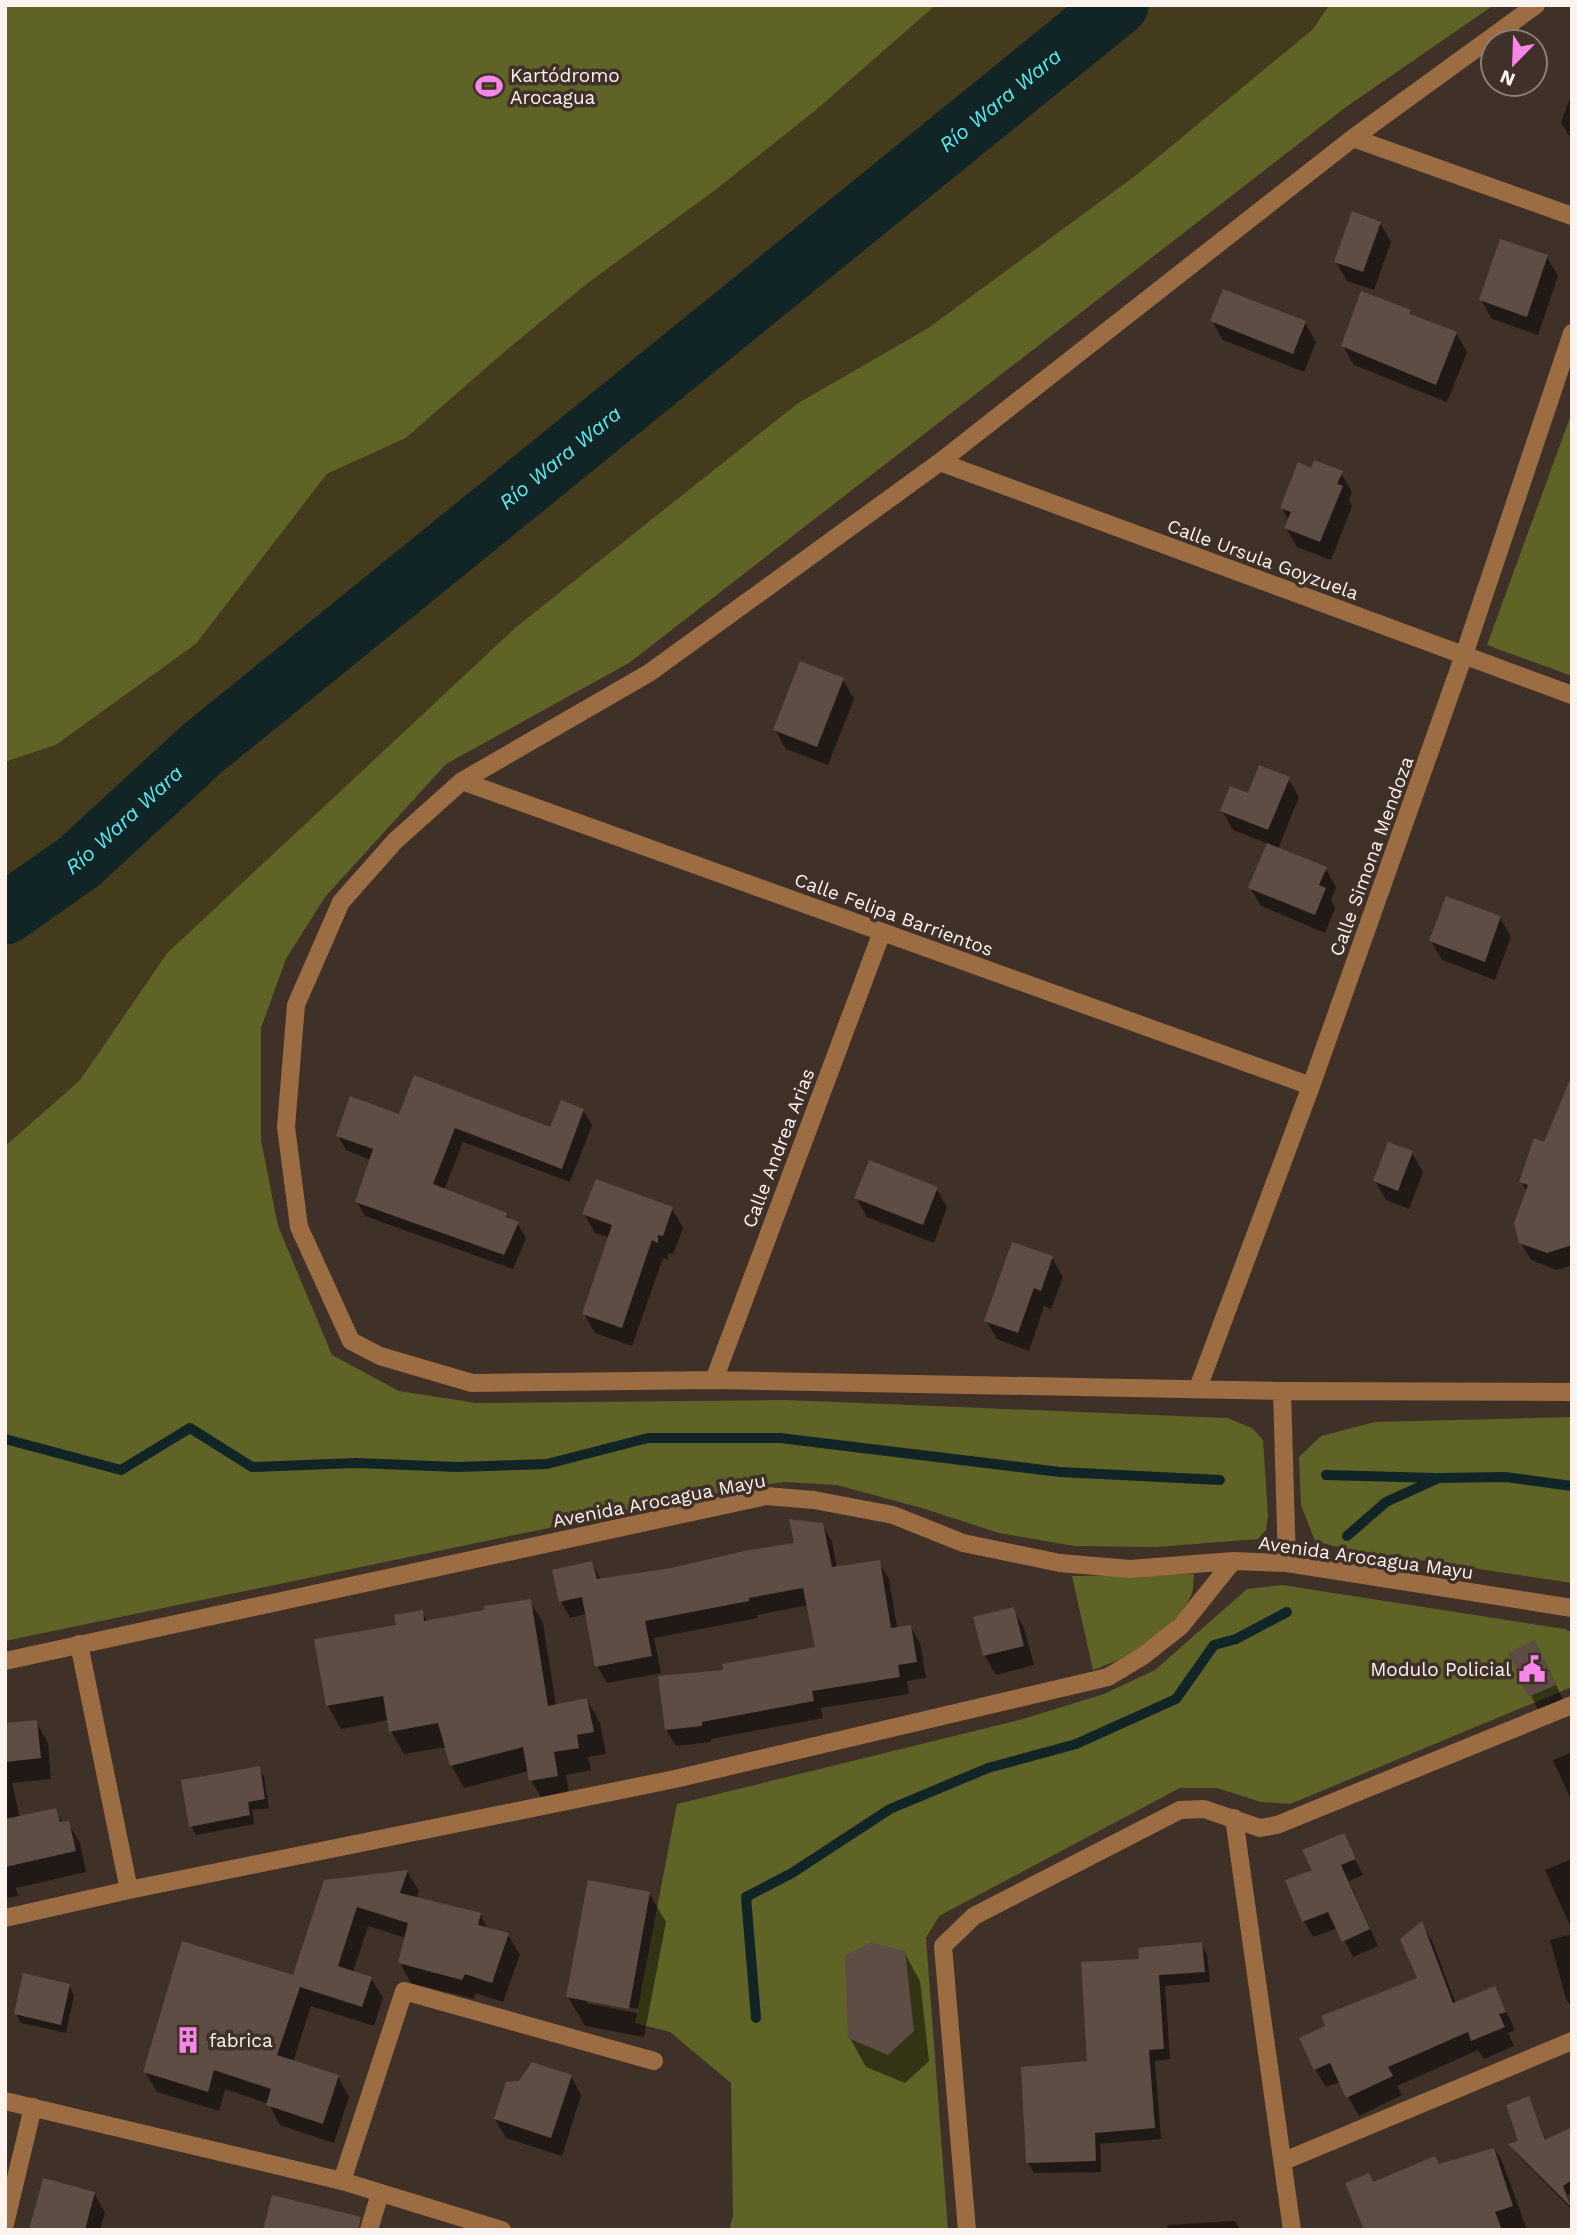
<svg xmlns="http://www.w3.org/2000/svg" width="1577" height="2235" viewBox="0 0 1577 2235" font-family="'Work Sans',sans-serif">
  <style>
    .green { fill: #5f6326 }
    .sand { fill: #433b1b }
    .shadow { fill: #0007; fill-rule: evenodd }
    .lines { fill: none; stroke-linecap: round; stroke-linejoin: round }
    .stream { stroke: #122526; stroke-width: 10 }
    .river { stroke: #122526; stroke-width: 61 }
    .building { fill: #5d4d44 }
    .service { stroke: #9c6c43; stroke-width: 18 }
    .minor { stroke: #9c6c43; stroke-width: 18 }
    .labels { text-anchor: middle; stroke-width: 7; stroke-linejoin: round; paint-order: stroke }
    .poi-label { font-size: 19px; fill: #fdf3ee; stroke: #3f3028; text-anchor: start }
    .street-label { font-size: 19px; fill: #fdf3ee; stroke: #3f3028 }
    .water-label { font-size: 21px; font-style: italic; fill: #57ecf2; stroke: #3f3028 }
  </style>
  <rect width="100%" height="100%" fill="#3f3028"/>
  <!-- green -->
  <path class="green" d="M 5,5 L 936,5 L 815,111 L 713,192 L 588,283 L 501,355 L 406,438 L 327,474 L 196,644 L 56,745 L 5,762 Z
    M 1329,5 L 1494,5 L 1346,107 L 629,663 L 446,764 L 325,897 L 286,959 L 261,1028 L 261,1140 L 278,1226 L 332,1355 L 399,1391 L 476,1403 L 788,1400 L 1227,1418 L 1252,1428 L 1263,1440 L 1268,1516 L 1266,1530 L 1258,1539 L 1157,1547 L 1075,1546 L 999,1533 L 925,1509 L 837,1485 L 784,1482 L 746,1487 L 5,1641 L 5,1146 L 80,1080 L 167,953 L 516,627 L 798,403 L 928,328 L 1136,175 L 1313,29 Z
    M 1572,412 L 1572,676 L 1487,645 Z
    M 1572,1417 L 1572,1583 L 1346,1549 L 1315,1541 L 1301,1505 L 1299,1457 L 1321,1436 L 1375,1422 Z
    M 1194,1574 C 1193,1581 1194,1590 1191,1596 C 1172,1633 1130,1657 1093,1670 L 1072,1576 Z
    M 1282,1585 L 1564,1629 L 1572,1632 L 1572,1687 L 1290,1804 L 1261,1802 L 1217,1788 L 1180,1788 L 939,1916 L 926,1938 L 948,2230 L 729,2230 L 733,2216 L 731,2083 L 670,2032 L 635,2023 L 677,1804 L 1023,1719 L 1104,1694 L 1155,1670 L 1247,1589 Z"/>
  <!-- sand -->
  <path class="sand" d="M 936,5 L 1329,5 L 1313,29 L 1136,175 L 928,328 L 798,403 L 516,627 L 167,953 L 80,1080 L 5,1146 L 5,762 L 56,745 L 196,644 L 327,474 L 406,438 L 501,355 L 588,283 L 713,192 L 815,111 Z"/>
  <!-- shadow -->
  <path class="shadow" d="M 1572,93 L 1572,136 L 1568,135 L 1561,122 Z
    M 1380,223 L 1391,242 L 1374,290 L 1347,281 L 1336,262 Z
    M 1547,257 L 1558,276 L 1538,335 L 1492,319 L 1481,300 Z
    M 1410,311 L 1414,318 L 1456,333 L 1467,352 L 1447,402 L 1354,365 L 1343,346 Z
    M 1212,321 L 1305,323 L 1316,342 L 1304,372 L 1223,340 Z
    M 1312,470 L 1341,473 L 1352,492 L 1349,500 L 1352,506 L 1331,560 L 1297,547 L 1286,528 L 1289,521 L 1282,508 Z
    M 843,680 L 854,699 L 828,765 L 786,749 L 775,730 Z
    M 1288,778 L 1299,797 L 1278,849 L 1325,868 L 1336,887 L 1331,900 L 1335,908 L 1325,933 L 1261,906 L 1250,887 L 1269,844 L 1233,830 L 1222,811 L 1249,796 Z
    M 1500,918 L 1511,937 L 1495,980 L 1442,960 L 1431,941 Z
    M 1572,1103 L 1572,1265 L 1557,1270 L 1531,1260 L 1521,1243 L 1527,1192 L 1521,1181 Z
    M 583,1110 L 592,1125 L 570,1182 L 463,1142 L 444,1190 L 506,1214 L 510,1220 L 517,1223 L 526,1238 L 513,1269 L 365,1216 L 357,1202 L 371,1160 L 346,1150 L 338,1135 L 400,1116 L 551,1130 Z
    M 1412,1153 L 1423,1172 L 1409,1209 L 1386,1200 L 1375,1181 Z
    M 936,1188 L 947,1207 L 934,1243 L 867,1217 L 856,1198 Z
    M 672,1209 L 683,1228 L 673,1254 L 668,1253 L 668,1260 L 663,1258 L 632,1346 L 595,1333 L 584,1314 L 610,1238 L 595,1233 L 584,1214 Z
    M 1052,1258 L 1063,1277 L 1051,1309 L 1044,1306 L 1029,1351 L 997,1339 L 986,1320 Z
    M 822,1524 L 832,1542 L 837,1568 L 879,1562 L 889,1579 L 897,1628 L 910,1626 L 920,1643 L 926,1678 L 907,1681 L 909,1694 L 821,1708 L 823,1718 L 711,1739 L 711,1742 L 676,1746 L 666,1729 L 725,1671 L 817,1649 L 808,1605 L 757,1615 L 758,1618 L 654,1638 L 661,1673 L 607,1683 L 597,1666 L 587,1614 L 570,1618 L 561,1601 L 592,1563 L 601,1580 L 671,1570 L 796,1544 Z
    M 530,1601 L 543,1623 L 556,1706 L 587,1700 L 600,1723 L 606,1754 L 588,1757 L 591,1770 L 566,1775 L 570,1799 L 544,1803 L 531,1780 L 529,1771 L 464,1788 L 451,1765 L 446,1747 L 404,1754 L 391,1731 L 389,1720 L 341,1729 L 328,1706 L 316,1641 L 398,1627 L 422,1612 L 428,1623 Z
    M 1013,1609 L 1024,1628 L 1034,1665 L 996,1675 L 985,1656 L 975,1619 Z
    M 1510,1654 L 1545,1661 L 1565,1704 L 1541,1715 Z
    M 36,1722 L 48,1743 L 51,1779 L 12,1783 L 20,1818 L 55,1810 L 63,1824 L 68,1823 L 80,1843 L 86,1872 L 16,1888 L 18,1896 L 5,1898 L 5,1725 Z
    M 1572,1752 L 1572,1802 L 1553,1760 Z
    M 259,1768 L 264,1777 L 269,1808 L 252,1810 L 254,1824 L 196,1835 L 191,1826 Z
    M 1343,1835 L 1363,1875 L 1349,1881 L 1378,1946 L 1353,1957 L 1338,1928 L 1313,1937 L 1304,1921 L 1314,1871 Z
    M 1572,1859 L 1572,1930 L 1545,1870 Z
    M 407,1871 L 419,1891 L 416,1899 L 480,1915 L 488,1929 L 508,1935 L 520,1955 L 503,2002 L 476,1993 L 474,1999 L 411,1983 L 400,1963 L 406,1938 L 368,1926 L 353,1972 L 371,1978 L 383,1998 L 374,2026 L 311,2006 L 293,2062 L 338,2077 L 349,2097 L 334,2143 L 280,2125 L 269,2104 L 225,2089 L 219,2111 L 157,2092 L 145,2072 L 294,1977 L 325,1882 Z
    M 649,1893 L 666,1922 L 644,2037 L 585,2026 L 568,1997 ZM 586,1999 L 638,2009 L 637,2013 L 586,2003 Z
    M 1421,1923 L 1432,1941 L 1456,2004 L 1495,1988 L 1515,2030 L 1508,2033 L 1514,2046 L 1484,2059 L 1478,2050 L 1397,2086 L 1402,2095 L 1359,2116 L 1340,2082 L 1326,2087 L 1315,2069 L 1419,1979 Z
    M 1572,1934 L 1572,2008 L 1566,1999 L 1550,1940 Z
    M 1201,1944 L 1207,1955 L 1210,1982 L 1165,1986 L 1170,2059 L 1155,2061 L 1161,2139 L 1100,2144 L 1101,2172 L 1034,2173 L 1028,2162 L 1089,2062 L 1141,1961 Z
    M 904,1952 L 920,1981 L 929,2061 L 905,2083 L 866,2067 L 850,2038 Z
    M 69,1986 L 74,1995 L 66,2033 L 21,2023 L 16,2014 Z
    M 571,2076 L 581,2095 L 562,2156 L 506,2138 L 495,2119 Z
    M 1533,2107 L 1546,2141 L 1572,2129 L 1572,2192 L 1567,2195 L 1572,2210 L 1516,2153 L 1511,2145 L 1520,2142 Z
    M 1495,2150 L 1502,2161 L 1527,2230 L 1366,2230 L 1373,2184 Z
    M 94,2193 L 105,2212 L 100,2230 L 31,2230 Z
    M 1235,2221 L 1240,2230 L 1168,2230 L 1167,2225 Z"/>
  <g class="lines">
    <!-- stream -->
    <path class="stream" d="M 5,1439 L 121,1470 L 190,1428 L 252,1467 L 356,1463 L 458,1467 L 547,1464 L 648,1438 L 780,1438 L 1060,1472 L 1220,1480
      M 1326,1475 L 1436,1478
      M 1347,1536 L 1386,1502 L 1439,1478 L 1505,1477 L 1572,1486
      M 756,2018 L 746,1897 L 792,1873 L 890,1809 L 988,1768 L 1076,1744 L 1176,1699 L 1214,1645 L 1236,1639 L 1287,1612"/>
    <!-- river -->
    <path class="river" id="s1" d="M 5,914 L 79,862 L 203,748 L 1118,5"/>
  </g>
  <!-- building -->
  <path class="building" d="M 1352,211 L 1381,222 L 1363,272 L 1334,262 Z
    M 1500,239 L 1548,255 L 1527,317 L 1479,300 Z
    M 1223,289 L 1306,321 L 1293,354 L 1210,321 Z
    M 1361,291 L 1411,310 L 1410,314 L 1457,332 L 1436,385 L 1341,346 Z
    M 1314,460 L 1343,471 L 1337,484 L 1343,486 L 1320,542 L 1284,528 L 1291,512 L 1280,508 L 1298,462 L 1311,468 Z
    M 800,661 L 844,678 L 817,747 L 773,730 Z
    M 1259,765 L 1290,777 L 1268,830 L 1220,811 L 1230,786 L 1248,793 Z
    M 1267,843 L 1327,867 L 1319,885 L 1326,888 L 1315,915 L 1248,888 Z
    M 1446,896 L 1501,916 L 1485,962 L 1429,941 Z
    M 414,1075 L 550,1127 L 561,1100 L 584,1109 L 562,1169 L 455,1128 L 433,1184 L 507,1213 L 506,1217 L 519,1222 L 504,1255 L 355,1202 L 373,1149 L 336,1136 L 350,1096 L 399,1114 Z
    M 1572,1075 L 1572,1245 L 1547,1253 L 1519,1243 L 1514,1223 L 1528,1185 L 1519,1182 L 1534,1138 L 1544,1142 Z
    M 1388,1142 L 1413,1151 L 1398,1191 L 1373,1181 Z
    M 869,1160 L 938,1187 L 923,1225 L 854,1198 Z
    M 596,1179 L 673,1207 L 663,1236 L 658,1235 L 658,1243 L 652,1240 L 622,1328 L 582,1314 L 612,1225 L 582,1214 Z
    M 1012,1242 L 1053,1256 L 1041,1291 L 1034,1288 L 1018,1333 L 984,1321 Z
    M 789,1519 L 823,1523 L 832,1567 L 880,1560 L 891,1628 L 911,1625 L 917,1662 L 898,1665 L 900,1677 L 812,1691 L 814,1701 L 702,1722 L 702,1726 L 665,1730 L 658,1676 L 723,1670 L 722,1664 L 815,1647 L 803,1588 L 749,1598 L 749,1601 L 645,1621 L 652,1656 L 595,1667 L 582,1597 L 559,1602 L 552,1570 L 592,1561 L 597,1579 L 671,1568 L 744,1551 L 794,1543 Z
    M 531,1599 L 548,1706 L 587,1698 L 594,1732 L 577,1735 L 579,1748 L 554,1752 L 558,1776 L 529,1781 L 523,1747 L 450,1766 L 438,1723 L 389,1732 L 383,1696 L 326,1706 L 314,1639 L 396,1625 L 394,1615 L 423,1610 L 424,1621 L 484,1610 L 484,1606 Z
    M 1014,1607 L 1024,1646 L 983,1656 L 973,1617 Z
    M 1535,1640 L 1556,1685 L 1528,1697 L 1508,1653 Z
    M 37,1720 L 41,1758 L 5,1762 L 5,1723 Z
    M 260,1766 L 265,1799 L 248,1802 L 250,1815 L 189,1827 L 181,1780 Z
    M 56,1808 L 60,1822 L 69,1821 L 76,1851 L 5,1867 L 5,1819 Z
    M 1344,1833 L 1356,1859 L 1341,1865 L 1370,1929 L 1342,1942 L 1328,1912 L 1302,1922 L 1285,1880 L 1312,1870 L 1302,1850 Z
    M 408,1870 L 400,1893 L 481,1913 L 478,1925 L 509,1933 L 492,1983 L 465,1974 L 462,1980 L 398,1963 L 408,1923 L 357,1907 L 338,1966 L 372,1977 L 362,2007 L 300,1987 L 277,2055 L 339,2075 L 323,2124 L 266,2105 L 271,2089 L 214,2070 L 208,2092 L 143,2072 L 182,1941 L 293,1975 L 324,1880 Z
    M 588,1880 L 650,1892 L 629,2009 L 566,1997 Z
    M 1422,1921 L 1453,2003 L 1495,1986 L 1506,2012 L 1499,2014 L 1505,2027 L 1471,2041 L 1468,2032 L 1388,2067 L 1393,2076 L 1346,2098 L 1330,2063 L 1314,2070 L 1299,2038 L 1325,2026 L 1321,2016 L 1417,1978 L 1400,1939 Z
    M 871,1942 L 905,1951 L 914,2031 L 888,2055 L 848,2038 L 845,1956 Z
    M 1202,1942 L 1205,1972 L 1159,1975 L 1164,2049 L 1149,2050 L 1155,2128 L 1095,2133 L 1096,2161 L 1026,2163 L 1021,2067 L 1087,2061 L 1081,1962 L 1139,1959 L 1138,1948 Z
    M 23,1973 L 70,1984 L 61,2025 L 14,2014 Z
    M 532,2062 L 572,2075 L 551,2138 L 494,2119 L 506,2082 L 519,2081 Z
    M 1529,2096 L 1545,2140 L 1572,2127 L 1572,2180 L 1563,2186 L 1571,2207 L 1508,2144 L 1518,2141 L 1506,2105 Z
    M 1494,2148 L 1513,2206 L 1495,2212 L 1502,2230 L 1364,2230 L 1345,2183 L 1369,2173 L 1373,2182 L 1435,2156 L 1439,2164 Z
    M 43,2178 L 95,2192 L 85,2230 L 29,2230 Z
    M 272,2195 L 361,2217 L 358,2230 L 263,2230 Z"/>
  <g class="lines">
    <!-- service -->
    <path class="service" d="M 342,2181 L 404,1991 L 654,2061
      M 5,2224 L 33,2107
      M 369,2230 L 380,2193"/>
    <!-- minor -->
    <path class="minor" d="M 1536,5 L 1353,138 L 940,462 L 649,673 L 462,781 L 395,841 L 341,902 L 296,1005 L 286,1127 L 299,1227 L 351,1341 L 380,1356 L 472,1383 L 714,1380 L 1282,1391 L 1572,1392
      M 1353,138 L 1572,216
      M 940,462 L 1572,695
      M 462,781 L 1311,1086
      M 714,1380 L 882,932
      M 1198,1388 L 1311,1086 L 1464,655 L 1572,333
      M 1282,1391 L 1287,1563
      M 79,1644 L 129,1890
      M 5,1661 L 766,1496 L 814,1500 L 893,1515 L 963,1543 L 1060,1563 L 1130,1569 L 1233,1561 L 1287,1563 L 1572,1608
      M 1234,1818 L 1292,2230
      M 5,1918 L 129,1890 L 675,1779 L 1108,1677 L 1143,1656 L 1181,1626 L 1233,1561
      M 5,2101 L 342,2181 L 502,2230
      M 1284,2161 L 1572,2041
      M 967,2230 L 943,1946 L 974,1916 L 1180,1810 L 1204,1809 L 1260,1828 L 1277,1825 L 1572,1705"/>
  </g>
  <!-- icons -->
  <defs>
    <symbol id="stadium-bare" viewBox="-9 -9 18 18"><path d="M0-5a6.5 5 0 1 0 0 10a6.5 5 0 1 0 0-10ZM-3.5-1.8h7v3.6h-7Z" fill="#f987e9" stroke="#3f3028" stroke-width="2.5" paint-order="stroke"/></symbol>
    <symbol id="civic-bare" viewBox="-9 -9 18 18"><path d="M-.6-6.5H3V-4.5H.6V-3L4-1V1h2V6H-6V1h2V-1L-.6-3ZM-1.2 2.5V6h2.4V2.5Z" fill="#f987e9" stroke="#3f3028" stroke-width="2.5" paint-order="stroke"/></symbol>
    <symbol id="building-bare" viewBox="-9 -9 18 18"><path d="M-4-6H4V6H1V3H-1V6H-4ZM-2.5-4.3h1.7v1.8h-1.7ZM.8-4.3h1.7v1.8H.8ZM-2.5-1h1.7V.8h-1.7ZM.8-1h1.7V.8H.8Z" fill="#f987e9" stroke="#3f3028" stroke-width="2.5" paint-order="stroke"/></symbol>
  </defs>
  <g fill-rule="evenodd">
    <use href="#stadium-bare" x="470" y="67" width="38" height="38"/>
    <use href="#civic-bare" x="1513" y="1650" width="38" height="38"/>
    <use href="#building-bare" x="169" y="2021" width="38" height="38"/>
  </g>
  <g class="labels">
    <!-- poi labels -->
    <g class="poi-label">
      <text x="510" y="82">Kartódromo<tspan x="510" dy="22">Arocagua</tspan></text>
      <text x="1511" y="1676" text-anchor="end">Modulo Policial</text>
      <text x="209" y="2047">fabrica</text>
    </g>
    <!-- street labels -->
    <g class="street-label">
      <text transform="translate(1263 559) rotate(20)" y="7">Calle Ursula Goyzuela</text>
      <text transform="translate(1371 856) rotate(-70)" y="7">Calle Simona Mendoza</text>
      <text transform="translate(894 914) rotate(20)" y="7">Calle Felipa Barrientos</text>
      <text transform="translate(778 1148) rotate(-69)" y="7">Calle Andrea Arias</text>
      <text transform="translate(659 1500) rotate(-11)" y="7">Avenida Arocagua Mayu</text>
      <text transform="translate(1366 1557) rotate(8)" y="7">Avenida Arocagua Mayu</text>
    </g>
    <!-- water labels -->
    <g class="water-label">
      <text dy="7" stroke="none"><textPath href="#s1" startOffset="1286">Río Wara Wara</textPath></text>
      <text dy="7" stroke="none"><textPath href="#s1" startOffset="719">Río Wara Wara</textPath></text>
      <text dy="7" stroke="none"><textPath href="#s1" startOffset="152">Río Wara Wara</textPath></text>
    </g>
  </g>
  <!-- border -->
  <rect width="1577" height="2235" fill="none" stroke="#fdf3ee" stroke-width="14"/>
  <!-- north arrow -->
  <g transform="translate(1514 63) rotate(203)"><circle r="33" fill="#3f3028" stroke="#8b7e77" stroke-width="2"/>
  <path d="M0-5L12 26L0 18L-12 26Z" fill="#f987e9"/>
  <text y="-10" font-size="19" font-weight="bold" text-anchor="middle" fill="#fdf3ee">N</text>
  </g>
</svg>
